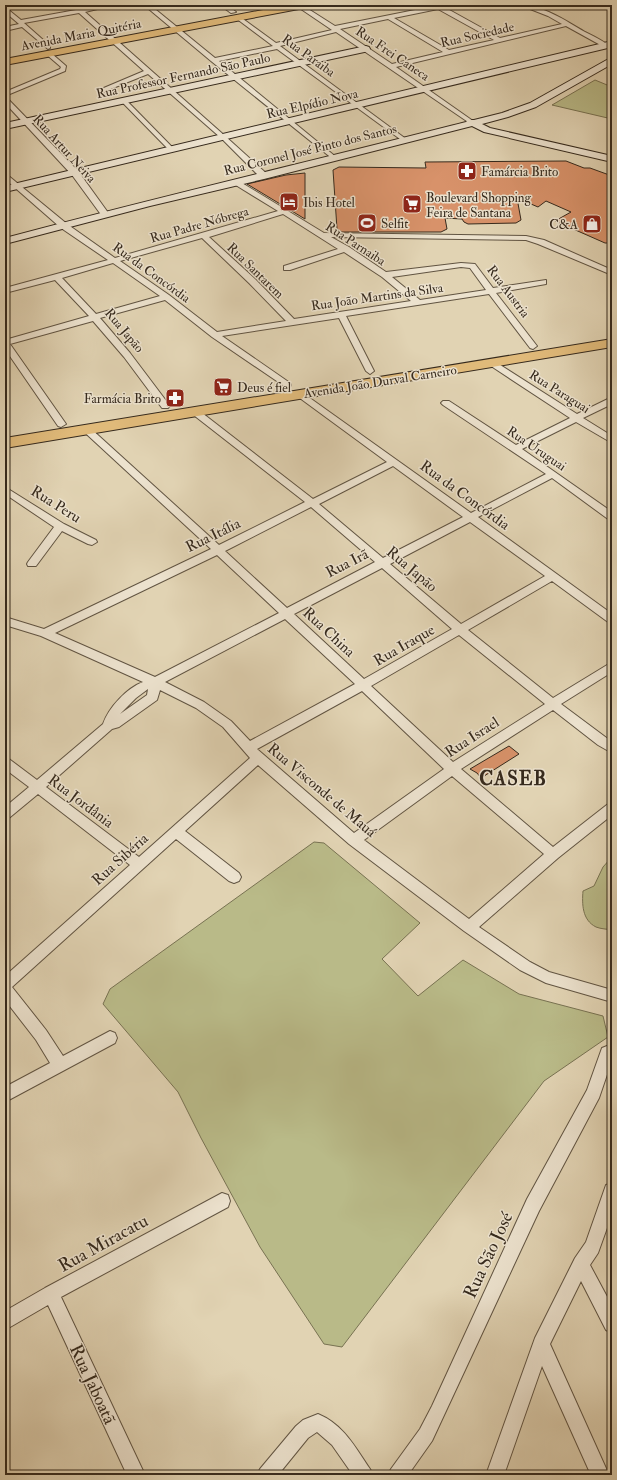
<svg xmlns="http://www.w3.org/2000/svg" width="617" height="1480" viewBox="0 0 617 1480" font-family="'IM FELL Double Pica',serif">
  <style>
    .green { fill: #b9ba88; stroke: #787252 }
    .building { fill: #d8926a; stroke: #362a1d }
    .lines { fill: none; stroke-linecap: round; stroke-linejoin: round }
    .street-casing { stroke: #615442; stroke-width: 2 }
    .secondary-casing { stroke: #362a1d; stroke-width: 2 }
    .primary-casing { stroke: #362a1d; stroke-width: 2 }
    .street { fill: #ece2ce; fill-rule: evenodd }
    .secondary { fill: #ece2ce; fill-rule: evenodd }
    .primary { fill: #e0ba7a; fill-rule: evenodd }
    .labels { text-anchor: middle; stroke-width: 3; stroke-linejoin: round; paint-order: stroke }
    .far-street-label { font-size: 13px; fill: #362a1d; stroke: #ece2ce }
    .far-poi-label { font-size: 13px; fill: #362a1d; stroke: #ece2ce; text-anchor: start }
    .street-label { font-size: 15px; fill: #362a1d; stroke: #ece2ce }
    .near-street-label { font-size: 18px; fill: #362a1d; stroke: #ece2ce }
    .district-label { font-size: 19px; font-weight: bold; letter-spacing: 1px; fill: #362a1d; stroke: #ece2ce }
  </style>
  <rect width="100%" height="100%" fill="#e1d3b3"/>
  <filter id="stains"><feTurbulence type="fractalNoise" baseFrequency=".005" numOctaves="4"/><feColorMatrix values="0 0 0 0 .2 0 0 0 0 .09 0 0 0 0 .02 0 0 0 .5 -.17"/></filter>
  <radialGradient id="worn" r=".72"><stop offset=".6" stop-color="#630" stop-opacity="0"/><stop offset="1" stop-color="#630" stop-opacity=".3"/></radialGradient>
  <!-- green -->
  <path class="green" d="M 595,80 L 612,87 L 612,119 L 552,105 Z
    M 314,842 L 324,843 L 420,923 L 382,959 L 418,996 L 463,960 L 519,994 L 603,1016 L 608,1037 L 544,1081 L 342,1347 L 324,1344 L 260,1247 L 201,1138 L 178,1092 L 103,1004 L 110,989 Z
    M 611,858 L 612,859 L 612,930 C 607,929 601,929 596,927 C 582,920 582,904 583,891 L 594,886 L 603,867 Z"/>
  <!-- building -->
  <path class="building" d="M 566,161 L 584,168 L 590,168 L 612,176 L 612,243 L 605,243 L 555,221 L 571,212 L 546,201 L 538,207 L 517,198 L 521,220 L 516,223 L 468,224 L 464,222 L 462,219 L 445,218 L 447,229 L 441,232 L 342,232 L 337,229 L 333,170 L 339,167 L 426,168 L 425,162 Z
    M 305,173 L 305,219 L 247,184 L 286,175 Z
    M 509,746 L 519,754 L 481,778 L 477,773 L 470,769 Z"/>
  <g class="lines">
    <defs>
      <path id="street" d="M 71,5 L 77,5 L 82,9 L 102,5 L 114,5 L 85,12 L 225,136 L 267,174 L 267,178 L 261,178 L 221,138 L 148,74 L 103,92 L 99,92 L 99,90 L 144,71 L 79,13 L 24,23 L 50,46 L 50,48 L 48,49 L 22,27 L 5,31 L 5,27 L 19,24 L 5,12 L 5,7 L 21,20 L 76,10 Z
        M 144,5 L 150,5 L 215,58 L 273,46 L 237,19 L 236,18 L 239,16 L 276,43 L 332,30 L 298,7 L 298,5 L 302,5 L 335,26 L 440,5 L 451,5 L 444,7 L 500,38 L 562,24 L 548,16 L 520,5 C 543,5 566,21 585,32 C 593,36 602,40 609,46 L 604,47 L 566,26 L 396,67 L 473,121 L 473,123 L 471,124 L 336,32 L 280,46 L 406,139 L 406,141 L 404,142 L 277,49 L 219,61 L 336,157 L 336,159 L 334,160 L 211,61 ZM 438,9 L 494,40 L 449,50 L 394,18 ZM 388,19 L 443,52 L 392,64 L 340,29 Z
        M 220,5 L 227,5 L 236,12 L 231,13 Z
        M 47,53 L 51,53 L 66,66 L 65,71 L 5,96 L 5,92 L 60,69 L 61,67 L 47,55 Z
        M 5,97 L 7,98 L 78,171 L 109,214 L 108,216 L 102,216 L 72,175 L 5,103 Z
        M 122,100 L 126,100 L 174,149 L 174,151 L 170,151 L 122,102 Z
        M 5,173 L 67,224 L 115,258 L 278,211 L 234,184 L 234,180 L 237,180 L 324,233 L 526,236 L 544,240 L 612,270 L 612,275 L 538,244 L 526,240 L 331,237 L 349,247 L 386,272 L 461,263 L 475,264 L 493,288 L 546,280 L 546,284 L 496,293 L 537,346 L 533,349 L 530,348 L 489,294 L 346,316 L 374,371 L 370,374 L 366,371 L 339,318 L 222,336 L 290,383 L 291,385 L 290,387 L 287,388 L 212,337 L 165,300 L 100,318 L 130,353 L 170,406 L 168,408 L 162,408 L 124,357 L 93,321 L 10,344 L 66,424 L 61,427 L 58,426 L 5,349 L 5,340 L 89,316 L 55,280 L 5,293 L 5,288 L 108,260 L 61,228 L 5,179 ZM 283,214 L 338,249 L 284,266 L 284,270 L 290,270 L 344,252 L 382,277 L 411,301 L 294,319 L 255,279 L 209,237 ZM 202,238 L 249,283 L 286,321 L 217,332 L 169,295 L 120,261 ZM 113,263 L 160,296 L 96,314 L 62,278 ZM 461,267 L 470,268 L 486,290 L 420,300 L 392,277 Z
        M 494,361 L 577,414 L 612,397 L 612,404 L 583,418 L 612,436 L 612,443 L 576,422 L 522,449 L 612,512 L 612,520 L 608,519 L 552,478 L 478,517 L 612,614 L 612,623 L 608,622 L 552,581 L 468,630 L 553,698 L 612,662 L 612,672 L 561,704 L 612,742 L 612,753 L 598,745 L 553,710 L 461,769 L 553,847 L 608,804 L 612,803 L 612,815 L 558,858 L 479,927 L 530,962 L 549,972 L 612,990 L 612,1002 L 546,983 L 520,970 L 464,931 L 349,844 L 258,765 L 185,831 L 239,873 L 241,877 L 239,881 L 234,883 L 229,881 L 176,839 L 12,987 L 46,1030 L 63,1056 L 110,1031 L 115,1033 L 117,1038 L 115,1043 L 5,1102 L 5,1087 L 50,1063 L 36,1040 L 5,1000 L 5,976 L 130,865 L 38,794 L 9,818 L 5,819 L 5,807 L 29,787 L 5,769 L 5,757 L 9,759 L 37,780 L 103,724 C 109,707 127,688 143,682 L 41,636 L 5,625 L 5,617 L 44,629 L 211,549 L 81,429 L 86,426 L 89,427 L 219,545 L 305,502 L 191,413 L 189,411 L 191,409 L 197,409 L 313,499 L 387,462 L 297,396 L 295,394 L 300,391 L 471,513 L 546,474 L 443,405 L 441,403 L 443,401 L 449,401 L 516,445 L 570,418 L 491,366 L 490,364 ZM 393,466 L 463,517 L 383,558 L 319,504 ZM 311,507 L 375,562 L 287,608 L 225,551 ZM 470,522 L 545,576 L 461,624 L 390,564 ZM 217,555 L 279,613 L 155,677 L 55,633 ZM 382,568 L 452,629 L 364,679 L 294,614 ZM 285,619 L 355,684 L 250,741 L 231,721 L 204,702 L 165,682 ZM 459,635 L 545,704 L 453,762 L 371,686 ZM 148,689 L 147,695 L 120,714 L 136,698 ZM 160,690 L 196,708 L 223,727 L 250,758 L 139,857 L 46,787 L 112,729 L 119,727 L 157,700 ZM 362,691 L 444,769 L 354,833 L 257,749 ZM 452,776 L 544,854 L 469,919 L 364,840 Z
        M 5,487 L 64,524 L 96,540 L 97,542 L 92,545 L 88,544 L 62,531 L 36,566 L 28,566 L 27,564 L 28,562 L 54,527 L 5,494 Z
        M 612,1044 L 612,1060 L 599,1098 L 539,1211 L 432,1441 L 408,1475 L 388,1475 L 391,1469 L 420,1429 L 432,1406 L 527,1199 L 587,1090 L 602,1048 Z
        M 612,1183 L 612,1214 L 598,1253 L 590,1265 L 612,1306 L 612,1333 L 606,1330 L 581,1281 L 550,1344 L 609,1475 L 591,1475 L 542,1366 L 504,1475 L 486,1475 L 535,1338 L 575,1258 L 586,1242 L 606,1185 Z
        M 222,1193 L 228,1195 L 230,1201 L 228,1207 L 61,1297 L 145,1475 L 127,1475 L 48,1305 L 5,1330 L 5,1311 L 45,1288 Z
        M 318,1414 C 344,1425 355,1447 370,1469 L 373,1475 L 353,1475 L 332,1445 L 317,1432 L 308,1438 L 278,1475 L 257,1475 L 260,1469 L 296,1426 L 303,1420 Z"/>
      <path id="secondary" d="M 598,5 L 612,5 L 612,10 L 599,7 Z
        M 612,41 L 612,47 L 5,192 L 5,186 Z
        M 366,46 L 369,47 L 370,49 L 369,51 L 5,129 L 5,123 Z
        M 612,57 L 612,64 L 536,107 L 508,117 L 482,124 L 490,128 L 612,156 L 612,162 L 484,132 L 472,126 L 264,179 L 150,206 L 5,244 L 5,238 C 158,197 313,161 466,122 L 468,120 L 474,120 L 502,113 L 530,103 Z"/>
      <path id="primary" d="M 289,5 L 309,5 L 304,8 L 5,65 L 5,59 Z
        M 612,339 L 612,347 L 5,448 L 5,438 Z"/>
    </defs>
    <!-- street casing -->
    <use href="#street" class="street-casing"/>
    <!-- secondary casing -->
    <use href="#secondary" class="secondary-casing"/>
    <!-- primary casing -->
    <use href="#primary" class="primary-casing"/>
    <!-- street -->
    <use href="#street" class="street"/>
    <!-- secondary -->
    <use href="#secondary" class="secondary"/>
    <!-- primary -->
    <use href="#primary" class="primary"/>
  </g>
  <!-- icons -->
  <defs>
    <symbol id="pharmacy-square" viewBox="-11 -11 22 22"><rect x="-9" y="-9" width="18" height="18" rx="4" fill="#8f2418" stroke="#ece2ce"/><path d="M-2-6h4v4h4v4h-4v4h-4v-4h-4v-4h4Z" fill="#fff"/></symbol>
    <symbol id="hotel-square" viewBox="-11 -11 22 22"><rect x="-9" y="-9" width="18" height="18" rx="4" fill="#8f2418" stroke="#ece2ce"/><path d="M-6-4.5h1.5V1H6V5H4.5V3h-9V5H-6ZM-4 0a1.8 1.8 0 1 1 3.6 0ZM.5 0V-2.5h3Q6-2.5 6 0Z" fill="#fff"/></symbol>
    <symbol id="supermarket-square" viewBox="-11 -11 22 22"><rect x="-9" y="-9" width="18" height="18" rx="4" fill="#8f2418" stroke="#ece2ce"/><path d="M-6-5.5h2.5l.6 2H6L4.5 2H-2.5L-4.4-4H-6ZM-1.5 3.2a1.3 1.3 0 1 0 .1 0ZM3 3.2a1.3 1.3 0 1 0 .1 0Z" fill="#fff"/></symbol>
    <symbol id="stadium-square" viewBox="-11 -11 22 22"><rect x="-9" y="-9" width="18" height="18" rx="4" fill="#8f2418" stroke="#ece2ce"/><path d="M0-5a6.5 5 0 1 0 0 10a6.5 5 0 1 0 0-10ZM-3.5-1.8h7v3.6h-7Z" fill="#fff"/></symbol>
    <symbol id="shop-square" viewBox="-11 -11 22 22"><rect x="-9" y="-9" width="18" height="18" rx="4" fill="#8f2418" stroke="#ece2ce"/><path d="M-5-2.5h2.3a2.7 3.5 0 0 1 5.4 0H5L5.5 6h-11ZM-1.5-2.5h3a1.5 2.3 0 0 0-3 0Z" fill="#fff"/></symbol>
  </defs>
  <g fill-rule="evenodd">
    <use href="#pharmacy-square" x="456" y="160" width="22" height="22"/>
    <use href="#hotel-square" x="278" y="191" width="22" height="22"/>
    <use href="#supermarket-square" x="401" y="193" width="22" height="22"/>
    <use href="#stadium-square" x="356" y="212" width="22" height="22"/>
    <use href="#shop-square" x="581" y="213" width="22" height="22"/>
    <use href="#supermarket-square" x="212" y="376" width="22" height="22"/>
    <use href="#pharmacy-square" x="164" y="387" width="22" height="22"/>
  </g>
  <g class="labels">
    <!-- far-street labels -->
    <g class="far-street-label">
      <text transform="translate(81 34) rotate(-11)" y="5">Avenida Maria Quitéria</text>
      <text transform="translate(477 34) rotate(-13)" y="5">Rua Sociedade</text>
      <text transform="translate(393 53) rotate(34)" y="5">Rua Frei Caneca</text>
      <text transform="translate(309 55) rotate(36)" y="5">Rua Paraiba</text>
      <text transform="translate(183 75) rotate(-12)" y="5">Rua Professor Fernando São Paulo</text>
      <text transform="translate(312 103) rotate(-13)" y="5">Rua Elpídio Nova</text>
      <text transform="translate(65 148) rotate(48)" y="5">Rua Artur Neiva</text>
      <text transform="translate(310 149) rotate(-14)" y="5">Rua Coronel José Pinto dos Santos</text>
      <text transform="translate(199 224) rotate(-16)" y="5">Rua Padre Nóbrega</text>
      <text transform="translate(356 243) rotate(33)" y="5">Rua Parnaiba</text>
      <text transform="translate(256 270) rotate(44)" y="5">Rua Santarem</text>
      <text transform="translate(152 272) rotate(36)" y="5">Rua da Concórdia</text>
      <text transform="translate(509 291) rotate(53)" y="5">Rua Austria</text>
      <text transform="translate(377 296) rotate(-8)" y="5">Rua João Martins da Silva</text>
      <text transform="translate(125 330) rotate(50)" y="5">Rua Japão</text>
      <text transform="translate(380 381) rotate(-9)" y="5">Avenida João Durval Carneiro</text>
      <text transform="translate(560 391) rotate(32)" y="5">Rua Paraguai</text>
      <text transform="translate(537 448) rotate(34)" y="5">Rua Uruguai</text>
    </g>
    <!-- far-poi labels -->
    <g class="far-poi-label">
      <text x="481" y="176">Famárcia Brito</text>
      <text x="426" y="202">Boulevard Shopping<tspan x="426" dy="15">Feira de Santana</tspan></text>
      <text x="303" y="207">Ibis Hotel</text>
      <text x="381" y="228">Selfit</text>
      <text x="578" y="229" text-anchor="end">C&amp;A</text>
      <text x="237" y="392">Deus é fiel</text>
      <text x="161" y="403" text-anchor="end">Farmácia Brito</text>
    </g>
    <!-- street labels -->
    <g class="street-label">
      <text transform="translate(465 495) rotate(36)" y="5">Rua da Concórdia</text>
      <text transform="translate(56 504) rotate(32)" y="5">Rua Peru</text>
      <text transform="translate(213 535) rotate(-26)" y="5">Rua Itália</text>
      <text transform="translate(347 563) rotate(-27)" y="5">Rua Irã</text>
      <text transform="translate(412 569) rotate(40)" y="5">Rua Japão</text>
      <text transform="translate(329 632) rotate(43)" y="5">Rua China</text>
      <text transform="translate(404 645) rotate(-30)" y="5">Rua Iraque</text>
      <text transform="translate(472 737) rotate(-33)" y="5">Rua Israel</text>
      <text transform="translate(322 790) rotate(40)" y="5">Rua Visconde de Mauá</text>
      <text transform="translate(81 801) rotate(37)" y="5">Rua Jordânia</text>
      <text transform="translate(120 859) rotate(-42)" y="5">Rua Sibéria</text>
    </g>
    <!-- near-street labels -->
    <g class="near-street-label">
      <text transform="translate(103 1243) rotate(-29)" y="6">Rua Miracatu</text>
      <text transform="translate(488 1255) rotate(-65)" y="6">Rua São José</text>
      <text transform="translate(93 1384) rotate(65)" y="6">Rua Jaboatã</text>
    </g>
    <!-- district labels -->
    <g class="district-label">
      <text x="513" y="785">CASEB</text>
    </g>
  </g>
  <!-- margin -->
  <rect width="617" height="1480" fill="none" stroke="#e1d3b3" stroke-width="20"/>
  <rect x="6" y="6" width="605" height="1468" fill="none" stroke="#362a1d" stroke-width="2"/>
  <rect x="10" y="10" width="597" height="1460" fill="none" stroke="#362a1d"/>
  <rect width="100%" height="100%" filter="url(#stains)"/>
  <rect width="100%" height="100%" fill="url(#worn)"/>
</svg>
